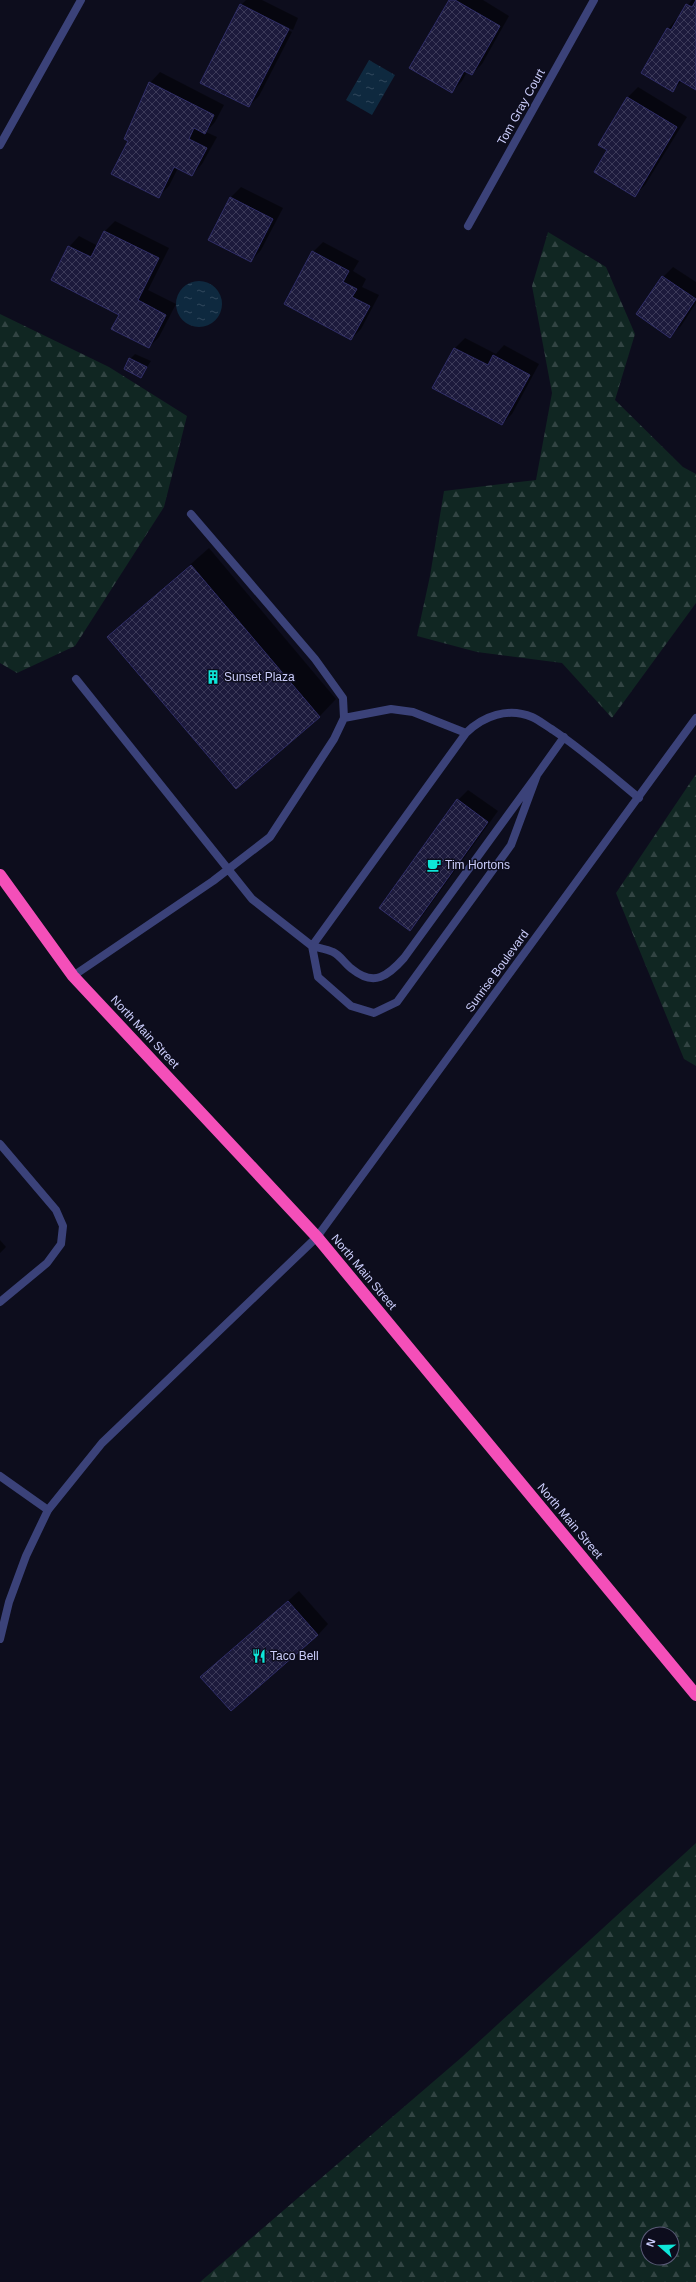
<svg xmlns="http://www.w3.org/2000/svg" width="696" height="2282" viewBox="0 0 696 2282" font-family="Helvetica,sans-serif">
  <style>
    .forest { fill: url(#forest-firs); fill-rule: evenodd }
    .water { fill: url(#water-ripples) }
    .shadow { fill: #0007 }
    .building { fill: url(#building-cross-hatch); stroke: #302e67 }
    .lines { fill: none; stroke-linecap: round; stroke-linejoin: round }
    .lane { stroke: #3b4279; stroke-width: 8 }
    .street { stroke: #3b4279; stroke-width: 8 }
    .highway { stroke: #f44fb9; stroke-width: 12 }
    .labels { text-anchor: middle; stroke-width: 3; stroke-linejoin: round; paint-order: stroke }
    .street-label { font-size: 12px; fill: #cccefc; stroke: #0d0d1d }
    .poi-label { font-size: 12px; fill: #cccefc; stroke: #0d0d1d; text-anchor: start }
  </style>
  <defs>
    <pattern id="forest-firs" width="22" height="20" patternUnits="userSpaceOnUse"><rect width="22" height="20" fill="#102622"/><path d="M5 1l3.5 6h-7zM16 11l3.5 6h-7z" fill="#324443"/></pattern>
    <pattern id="water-ripples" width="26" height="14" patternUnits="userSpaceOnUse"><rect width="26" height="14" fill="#0e293f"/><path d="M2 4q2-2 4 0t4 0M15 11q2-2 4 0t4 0" fill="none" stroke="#30475c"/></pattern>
    <pattern id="building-cross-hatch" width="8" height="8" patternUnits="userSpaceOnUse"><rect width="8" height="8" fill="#1c1a3c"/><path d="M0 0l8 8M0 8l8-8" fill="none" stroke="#3c3a59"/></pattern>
  </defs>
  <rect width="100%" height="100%" fill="#0d0d1d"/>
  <!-- forest -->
  <path class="forest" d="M 548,232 L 606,267 L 635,334 L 615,400 L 683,467 L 696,474 L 696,603 L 612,718 L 562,663 L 477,652 L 417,636 L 430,576 L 444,491 L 536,480 L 552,393 L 532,286 Z
    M 0,314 L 109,367 L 187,416 L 164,507 L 75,646 L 17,673 L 0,663 Z
    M 696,774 L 696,1066 L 684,1059 L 616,893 Z
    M 696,1843 L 696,2282 L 200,2282 L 462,2057 ZM 648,2234 L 672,2234 L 672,2258 L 648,2258 Z"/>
  <!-- water -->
  <path class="water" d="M 369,60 L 395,75 L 372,115 L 346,100 Z
    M176 304a23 23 0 1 1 46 0a23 23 0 1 1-46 0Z"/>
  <!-- shadow -->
  <path class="shadow" d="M 246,0 L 262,0 L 298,18 L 293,30 L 243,5 L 243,7 L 292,32 L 259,96 L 249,106 L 241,5 Z
    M 450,0 L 483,0 L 509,16 L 482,64 L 472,74 L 467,72 L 462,81 L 452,92 Z
    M 692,0 L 696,0 L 696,89 L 682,81 L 672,91 L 668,29 Z
    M 160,72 L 224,105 L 215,122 L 206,132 L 217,137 L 202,164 L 192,175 L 178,168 L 169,186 L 158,197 L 129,140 L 150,83 Z
    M 638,87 L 687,117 L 645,185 L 635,195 L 608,150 L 599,144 L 628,97 Z
    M 241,187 L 283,208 L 261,250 L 251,261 L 210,239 L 231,197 Z
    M 115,221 L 169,248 L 148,290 L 176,304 L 159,337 L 149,347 L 120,314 L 69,247 L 79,236 L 98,246 L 105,231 Z
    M 323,242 L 359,261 L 353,271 L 366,279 L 362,287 L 379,295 L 361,329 L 351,339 L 313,252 Z
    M 673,267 L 696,282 L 696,303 L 681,326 L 670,336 L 663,277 Z
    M 465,338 L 496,354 L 504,345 L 539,364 L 512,414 L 502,424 L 434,388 L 455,348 Z
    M 135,354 L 151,361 L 141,376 L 130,359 Z
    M 209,548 L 336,699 L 319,717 L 108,637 Z
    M 468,790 L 498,811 L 420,919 L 410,929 L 458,800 Z
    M 0,1240 L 6,1247 L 0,1253 Z
    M 299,1591 L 328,1624 L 318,1635 L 202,1677 Z"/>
  <!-- building -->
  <path class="building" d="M 449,0 L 455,0 L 500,26 L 472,75 L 464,71 L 452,93 L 409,68 Z
    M 696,0 L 696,90 L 679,80 L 673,92 L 641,73 L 667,28 L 671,30 L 686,4 L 692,7 Z
    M 240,4 L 289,29 L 249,107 L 200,83 Z
    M 149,82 L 214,115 L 205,134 L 194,128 L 189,139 L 207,148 L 192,176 L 174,167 L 159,198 L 111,174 L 128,141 L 124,139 Z
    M 627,97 L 677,127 L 635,197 L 594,172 L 607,150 L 598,145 Z
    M 230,197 L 273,219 L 251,262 L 208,240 Z
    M 104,231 L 159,258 L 138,300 L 166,315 L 149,348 L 111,329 L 119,315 L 51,280 L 68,246 L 91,257 Z
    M 312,251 L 349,271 L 343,282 L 357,289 L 352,297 L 370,306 L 351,340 L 284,304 Z
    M 662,276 L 696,299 L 670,338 L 636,314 Z
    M 454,348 L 488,365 L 493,355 L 530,375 L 502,425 L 432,388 Z
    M 129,358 L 147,367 L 141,378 L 124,369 Z
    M 191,565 L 320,717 L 236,789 L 107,637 Z
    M 457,799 L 488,822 L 410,931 L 379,908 Z
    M 288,1601 L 318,1635 L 231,1711 L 200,1677 Z"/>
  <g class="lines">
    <!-- lane -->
    <path class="lane" d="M 76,679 L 252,899 L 312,946 L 318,977 L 351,1006 L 374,1013 L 397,1002 L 511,845 L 537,775 L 564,737
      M 344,718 L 391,709 L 413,712 L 466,733
      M 537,775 L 404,958 C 388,976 374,987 352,969 C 345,964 340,955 333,952 C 327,949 319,948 312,946 L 466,733 C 483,716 508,707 532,717 C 539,720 546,726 553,730 C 583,750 611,775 639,798
      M 73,976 L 213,881 L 270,837 L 334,739 L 344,718 L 343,698 L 315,659 L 191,514
      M 0,1144 L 56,1210 L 63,1226 L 61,1244 L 47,1263 L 0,1302
      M 0,1476 L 48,1510"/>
    <!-- street -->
    <path class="street" d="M 0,145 L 81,0
      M 468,226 L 594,0
      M 0,1639 L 9,1602 L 26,1556 L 48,1510 L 102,1443 L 317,1237 L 696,718"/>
    <!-- highway -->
    <path class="highway" d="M 0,875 L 73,976 L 317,1237 L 696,1695"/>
  </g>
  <!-- icons -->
  <defs>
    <symbol id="building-bare" viewBox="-9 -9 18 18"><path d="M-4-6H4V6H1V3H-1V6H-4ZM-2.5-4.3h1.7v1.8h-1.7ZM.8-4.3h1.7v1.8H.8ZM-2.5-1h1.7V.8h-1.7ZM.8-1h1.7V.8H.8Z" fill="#0ee5d8" stroke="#0d0d1d" stroke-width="2.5" paint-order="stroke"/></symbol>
    <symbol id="cafe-bare" viewBox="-9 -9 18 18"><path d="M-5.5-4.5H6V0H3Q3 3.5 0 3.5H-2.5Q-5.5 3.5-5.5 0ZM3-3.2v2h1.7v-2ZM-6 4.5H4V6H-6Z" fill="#0ee5d8" stroke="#0d0d1d" stroke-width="2.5" paint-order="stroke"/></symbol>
    <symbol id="restaurant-bare" viewBox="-9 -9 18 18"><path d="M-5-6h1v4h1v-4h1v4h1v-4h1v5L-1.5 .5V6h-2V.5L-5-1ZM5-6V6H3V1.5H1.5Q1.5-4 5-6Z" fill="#0ee5d8" stroke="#0d0d1d" stroke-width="2.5" paint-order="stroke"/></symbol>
  </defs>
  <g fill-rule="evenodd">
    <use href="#building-bare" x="203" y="667" width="20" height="20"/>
    <use href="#cafe-bare" x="424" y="855" width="20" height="20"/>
    <use href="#restaurant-bare" x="249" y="1646" width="20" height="20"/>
  </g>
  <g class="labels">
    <!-- street labels -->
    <g class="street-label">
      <text transform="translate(521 107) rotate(-61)" y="4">Tom Gray Court</text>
      <text transform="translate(497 971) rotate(-54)" y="4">Sunrise Boulevard</text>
      <text transform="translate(145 1032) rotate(47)" y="4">North Main Street</text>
      <text transform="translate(364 1272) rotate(50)" y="4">North Main Street</text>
      <text transform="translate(570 1521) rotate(50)" y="4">North Main Street</text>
    </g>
    <!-- poi labels -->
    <g class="poi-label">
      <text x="224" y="681">Sunset Plaza</text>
      <text x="445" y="869">Tim Hortons</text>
      <text x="270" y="1660">Taco Bell</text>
    </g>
  </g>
  <!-- north arrow -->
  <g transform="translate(660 2246) rotate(290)"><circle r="19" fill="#0d0d1d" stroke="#595a76"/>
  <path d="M0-3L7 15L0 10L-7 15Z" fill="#0ee5d8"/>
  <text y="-6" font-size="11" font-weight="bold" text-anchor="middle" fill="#cccefc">N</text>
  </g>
</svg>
